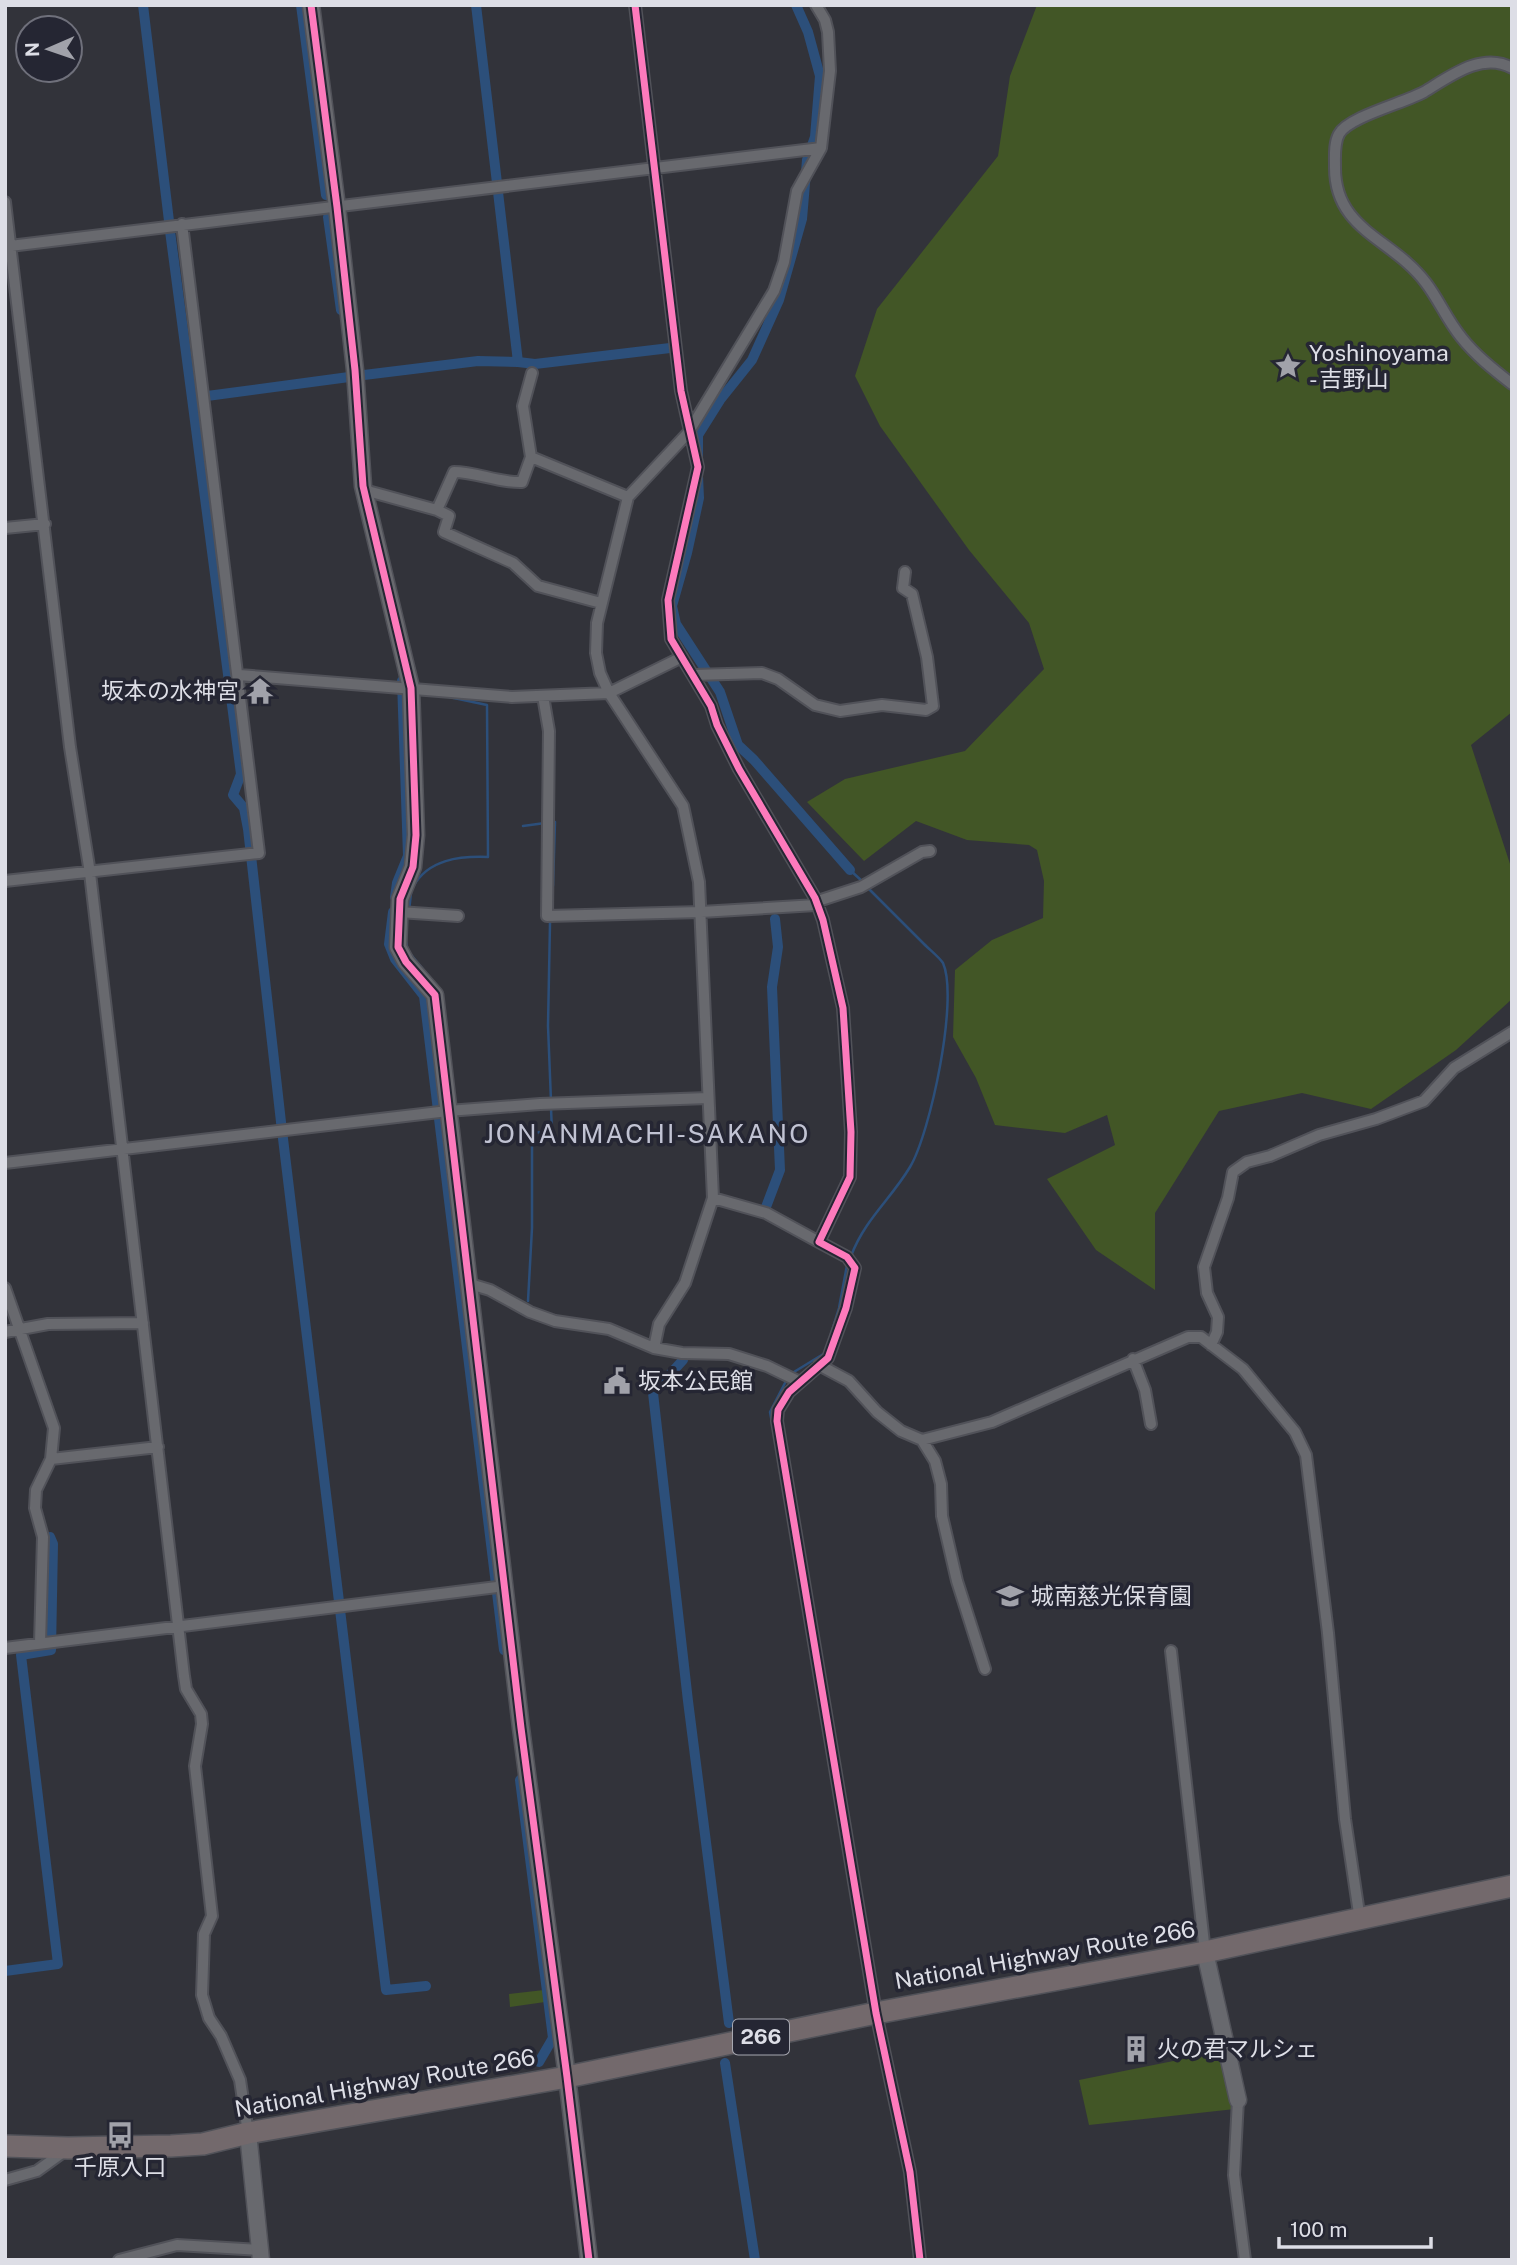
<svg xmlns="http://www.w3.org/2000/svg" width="1517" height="2265" viewBox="0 0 1517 2265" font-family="'Public Sans','Noto Sans JP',sans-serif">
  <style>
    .green { fill: #425626 }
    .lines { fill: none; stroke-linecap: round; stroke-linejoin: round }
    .stream { stroke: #2c4f7a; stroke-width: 2.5 }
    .canal { stroke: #2c4f7a; stroke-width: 10 }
    .street-casing { stroke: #515259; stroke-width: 14 }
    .secondary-casing { stroke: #515259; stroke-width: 19 }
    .highway-casing { stroke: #515259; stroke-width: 24 }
    .street { stroke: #68696e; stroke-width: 10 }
    .secondary { stroke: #68696e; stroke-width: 16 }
    .highway { stroke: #73696c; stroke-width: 21 }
    .cycleway-casing { stroke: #252633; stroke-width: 11 }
    .cycleway { stroke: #fd7abc; stroke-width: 7 }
    .labels { text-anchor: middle; stroke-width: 7; stroke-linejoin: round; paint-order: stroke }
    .shield { fill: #252633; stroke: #a6a7b0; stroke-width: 2 }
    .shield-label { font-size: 21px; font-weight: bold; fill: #dddee6 }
    .poi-label { font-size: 23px; fill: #dddee6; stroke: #252633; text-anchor: start }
    .street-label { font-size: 23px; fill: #dddee6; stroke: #252633 }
    .quarter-label { font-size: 26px; letter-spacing: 2px; fill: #c1c3d3; stroke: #252633 }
  </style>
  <rect width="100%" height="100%" fill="#32333a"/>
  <!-- green -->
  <path class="green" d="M 1037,5 L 1512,5 L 1512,712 L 1471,745 L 1512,870 L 1512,999 L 1456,1050 L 1371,1109 L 1302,1093 L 1219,1111 L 1155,1213 L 1155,1290 L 1096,1250 L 1047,1179 L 1115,1145 L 1107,1115 L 1065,1133 L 995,1125 L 976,1078 L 953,1037 L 955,970 L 992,940 L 1043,918 L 1044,881 L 1037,850 L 1029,845 L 967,840 L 916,821 L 864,861 L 807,802 L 845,779 L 965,751 L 1044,669 L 1029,623 L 969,550 L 880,426 L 855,376 L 877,309 L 998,156 L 1010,76 Z
    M 544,1990 L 545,2002 L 510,2007 L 509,1994 Z
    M 1223,2051 L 1235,2109 L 1089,2125 L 1079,2080 Z"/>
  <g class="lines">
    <!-- stream -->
    <path class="stream" d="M 552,823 L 555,822 L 553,886
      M 523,826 L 545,823
      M 850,870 L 863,882
      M 413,887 C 428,859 460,856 488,857 L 487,705 L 449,697
      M 409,911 L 411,893
      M 550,923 L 548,1026 L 551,1101
      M 406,942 L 408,951 L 431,979
      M 851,1256 C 865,1219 891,1199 910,1167 C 930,1134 959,999 943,963 C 939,957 930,950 924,944 C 905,925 886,906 867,887
      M 528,1301 L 532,1228 L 532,1132 L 552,1133 L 551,1108
      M 830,1337 L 839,1308 L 847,1265
      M 789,1375 L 825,1353
      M 772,1423 L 770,1412 L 786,1381
      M 817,1691 L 854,1913"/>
    <!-- canal -->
    <path class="canal" d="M 143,5 L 169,221
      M 301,5 L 326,195
      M 476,5 L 497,183
      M 328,217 L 341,310
      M 170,231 L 192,398 L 349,377
      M 518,362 L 535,364 L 670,348
      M 364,375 L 478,361 L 518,362 L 498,192
      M 192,398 L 241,774 L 233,795 L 244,808 L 248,829 L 281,1122 L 386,1990 L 426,1986
      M 698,457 L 698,435 L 720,400 L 752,360 L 779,300 L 802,219 L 807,160 L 815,137 L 820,76 L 808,32 L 796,5
      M 698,476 L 699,498 L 687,553 L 672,606 L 676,624 L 720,692 L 738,745 L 754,760 L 850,870
      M 395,897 L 397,883 L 408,856 L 402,681
      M 393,912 L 389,944 L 395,959 L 424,996 L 504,1650
      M 766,1207 L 780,1170 L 772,987 L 778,947 L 775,919
      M 683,1360 L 653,1393 L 688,1701 L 729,2023
      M 520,1780 L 553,2038 L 539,2062
      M 5,1971 L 58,1964 L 21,1655 L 51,1650 L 53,1544 L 50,1537
      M 725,2063 L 755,2260"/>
    <defs>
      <path id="street" d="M 635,5 L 681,391 L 698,467 L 668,600 L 671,639 L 711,706 L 717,725 L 739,769 L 815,898 L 823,920 L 843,1008 L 851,1132 L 850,1177 L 819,1242 L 847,1257 L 855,1268 L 846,1308 L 828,1358 L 789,1392 L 778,1410 L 777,1421 L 876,2013 L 910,2172 L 920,2260
        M 1512,68 C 1482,51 1449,77 1424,92 C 1404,103 1348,117 1339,134 C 1334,143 1335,156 1335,166 C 1334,231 1393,238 1426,283 C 1439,300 1447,320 1461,337 C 1475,355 1494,370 1512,384
        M 5,202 L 70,747 L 90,873 L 184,1676 L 186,1689 L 201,1714 L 202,1724 L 195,1766 L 212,1916 L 204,1934 L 202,1995 L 209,2018 L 221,2036 L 240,2080 L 248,2133
        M 10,246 L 821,148
        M 532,373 L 523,406 L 531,457 L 522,482 C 498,483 477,472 454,472 L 437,510 L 449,516 L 444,532 L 513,563 L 538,586 L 601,603
        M 531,457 L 628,497
        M 364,490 L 437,510
        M 5,528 L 45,524
        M 239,675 L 512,697 L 609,693 L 682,657
        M 693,675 L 762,673 L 778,679 L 815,705 L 840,711 L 882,705 L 926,710 L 933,706 L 927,657 L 912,594 L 903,588 L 905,572
        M 543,696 L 549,731 L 547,916 L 701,912 L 816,905
        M 5,881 L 259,853 L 182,224
        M 815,902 L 861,887 L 922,852 L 930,851
        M 399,912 L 458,916
        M 5,1163 L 448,1111 L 540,1104 L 708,1098
        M 713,1198 L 766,1213 L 819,1242
        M 470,1284 L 490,1290 L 530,1312 L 555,1321 L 609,1329 L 654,1348 L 682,1353 L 729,1354 L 767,1366 L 800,1382
        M 5,1288 L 54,1428 L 51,1459 L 36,1490 L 35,1508 L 43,1537 L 40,1643
        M 5,1332 L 48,1324 L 143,1323
        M 1211,1345 L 1217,1332 L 1218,1317 L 1207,1293 L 1204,1267 L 1228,1198 L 1233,1172 L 1247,1162 L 1270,1156 L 1319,1135 L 1376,1119 L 1424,1101 L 1454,1068 L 1512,1032
        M 654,1348 L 659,1324 L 685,1283 L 713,1198 L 699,882 L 683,806 L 609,693 L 600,673 L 596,653 L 597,623 L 628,497 L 688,433 L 774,291 L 784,262 L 797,191 L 821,148 L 830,71 L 828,32 L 825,20 L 816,5
        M 1133,1359 L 1145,1390 L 1151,1424
        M 819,1365 L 849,1381 L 877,1412 L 901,1431 L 922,1440 L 935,1461 L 941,1484 L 942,1516 L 957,1581 L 985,1669
        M 922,1440 L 992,1422 L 1188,1337 L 1201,1337 L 1243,1369 L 1295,1432 L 1306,1455 L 1328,1633 L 1345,1819 L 1360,1920
        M 51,1459 L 158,1447
        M 5,1648 L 505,1586
        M 1171,1651 L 1205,1952
        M 1238,2100 L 1234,2175 L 1245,2260
        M 5,2180 L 37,2171 L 66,2150
        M 119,2260 L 177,2245 L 260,2250"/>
      <path id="secondary" d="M 311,5 L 337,207 L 355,370 L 363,486 L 411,688 L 416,835 L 413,867 L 400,899 L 398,947 L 406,962 L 435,995 L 521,1728 L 567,2077 L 589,2260
        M 1205,1952 L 1238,2100
        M 248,2133 L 261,2260"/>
      <path id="highway" d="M 5,2146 L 68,2148 L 171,2146 L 203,2144 L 248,2133 L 567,2077 L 876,2013 L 1205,1952 L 1512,1886"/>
    </defs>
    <!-- street casing -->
    <use href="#street" class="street-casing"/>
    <!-- secondary casing -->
    <use href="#secondary" class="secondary-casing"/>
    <!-- highway casing -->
    <use href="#highway" class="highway-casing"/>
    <!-- street -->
    <use href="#street" class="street"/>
    <!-- secondary -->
    <use href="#secondary" class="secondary"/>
    <!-- highway -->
    <use href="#highway" class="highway"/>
    <defs>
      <path id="cycleway" d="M 311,5 L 337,207 L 355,370 L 363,486 L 411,688 L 416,835 L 413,867 L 400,899 L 398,947 L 406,962 L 435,995 L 521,1728 L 567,2077 L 589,2260
        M 635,5 L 681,391 L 698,467 L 668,600 L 671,639 L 711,706 L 717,725 L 739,769 L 815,898 L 823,920 L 843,1008 L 851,1132 L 850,1177 L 819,1242 L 847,1257 L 855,1268 L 846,1308 L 828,1358 L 789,1392 L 778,1410 L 777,1421 L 876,2013 L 910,2172 L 920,2260"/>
    </defs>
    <!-- cycleway casing -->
    <use href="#cycleway" class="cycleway-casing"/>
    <!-- cycleway -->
    <use href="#cycleway" class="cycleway"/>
  </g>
  <!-- icons -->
  <defs>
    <symbol id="sight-bare" viewBox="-9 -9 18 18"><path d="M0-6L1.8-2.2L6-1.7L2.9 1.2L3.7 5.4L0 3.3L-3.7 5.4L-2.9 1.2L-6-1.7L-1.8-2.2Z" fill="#a1a2aa" stroke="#252633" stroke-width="2.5" paint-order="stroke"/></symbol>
    <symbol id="temple-bare" viewBox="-9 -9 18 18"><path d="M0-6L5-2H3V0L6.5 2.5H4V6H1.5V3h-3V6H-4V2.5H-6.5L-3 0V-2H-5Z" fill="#a1a2aa" stroke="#252633" stroke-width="2.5" paint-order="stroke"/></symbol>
    <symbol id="civic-bare" viewBox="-9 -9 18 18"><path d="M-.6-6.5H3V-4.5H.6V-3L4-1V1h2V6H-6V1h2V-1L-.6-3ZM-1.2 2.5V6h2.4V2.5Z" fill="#a1a2aa" stroke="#252633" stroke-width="2.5" paint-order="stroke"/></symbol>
    <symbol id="school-bare" viewBox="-9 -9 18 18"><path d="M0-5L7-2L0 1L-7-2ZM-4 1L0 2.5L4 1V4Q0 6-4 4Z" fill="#a1a2aa" stroke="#252633" stroke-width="2.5" paint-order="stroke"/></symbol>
    <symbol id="building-bare" viewBox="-9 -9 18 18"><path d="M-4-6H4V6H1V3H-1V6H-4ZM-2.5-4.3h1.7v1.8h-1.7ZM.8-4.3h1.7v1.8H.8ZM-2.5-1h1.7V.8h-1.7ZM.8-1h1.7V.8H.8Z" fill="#a1a2aa" stroke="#252633" stroke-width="2.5" paint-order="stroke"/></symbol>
    <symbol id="bus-bare" viewBox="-9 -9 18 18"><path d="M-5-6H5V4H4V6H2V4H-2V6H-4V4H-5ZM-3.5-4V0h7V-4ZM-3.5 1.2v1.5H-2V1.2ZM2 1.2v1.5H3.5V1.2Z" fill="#a1a2aa" stroke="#252633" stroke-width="2.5" paint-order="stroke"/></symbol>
  </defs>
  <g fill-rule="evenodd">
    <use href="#sight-bare" x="1269" y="347" width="38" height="38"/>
    <use href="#temple-bare" x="241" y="672" width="38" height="38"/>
    <use href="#civic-bare" x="598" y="1362" width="38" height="38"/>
    <use href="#school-bare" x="991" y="1577" width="38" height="38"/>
    <use href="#building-bare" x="1117" y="2030" width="38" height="38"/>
    <use href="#bus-bare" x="101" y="2116" width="38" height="38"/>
  </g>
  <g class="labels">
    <!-- shield labels -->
    <rect class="shield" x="733" y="2019.5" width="56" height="35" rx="5"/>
    <g class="shield-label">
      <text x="761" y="2044">266</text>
    </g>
    <!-- poi labels -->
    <g class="poi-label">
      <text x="1309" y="361">Yoshinoyama<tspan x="1309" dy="26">- 吉野山</tspan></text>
      <text x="239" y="699" text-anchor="end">坂本の水神宮</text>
      <text x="638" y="1389">坂本公民館</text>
      <text x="1031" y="1604">城南慈光保育園</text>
      <text x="1157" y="2057">火の君マルシェ</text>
      <text x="120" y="2175" text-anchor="middle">千原入口</text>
    </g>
    <!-- street labels -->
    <g class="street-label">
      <text transform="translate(1045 1955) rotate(-10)" y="8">National Highway Route 266</text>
      <text transform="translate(385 2083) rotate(-10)" y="8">National Highway Route 266</text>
    </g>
    <!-- quarter labels -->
    <g class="quarter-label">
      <text x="647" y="1143">JONANMACHI-SAKANO</text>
    </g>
  </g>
  <!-- border -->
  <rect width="1517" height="2265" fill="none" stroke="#dddee6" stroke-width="14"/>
  <!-- north arrow -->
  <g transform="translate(49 49) rotate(268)"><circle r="33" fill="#252633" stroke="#6f707b" stroke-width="2"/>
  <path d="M0-5L12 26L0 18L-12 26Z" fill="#a1a2aa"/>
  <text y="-10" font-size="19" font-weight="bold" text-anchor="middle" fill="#dddee6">N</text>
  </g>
  <!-- scale -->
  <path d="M1279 2237v10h152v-10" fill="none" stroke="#dddee6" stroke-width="3.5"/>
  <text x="1290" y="2237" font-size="21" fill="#dddee6" stroke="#252633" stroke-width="5" paint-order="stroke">100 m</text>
</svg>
